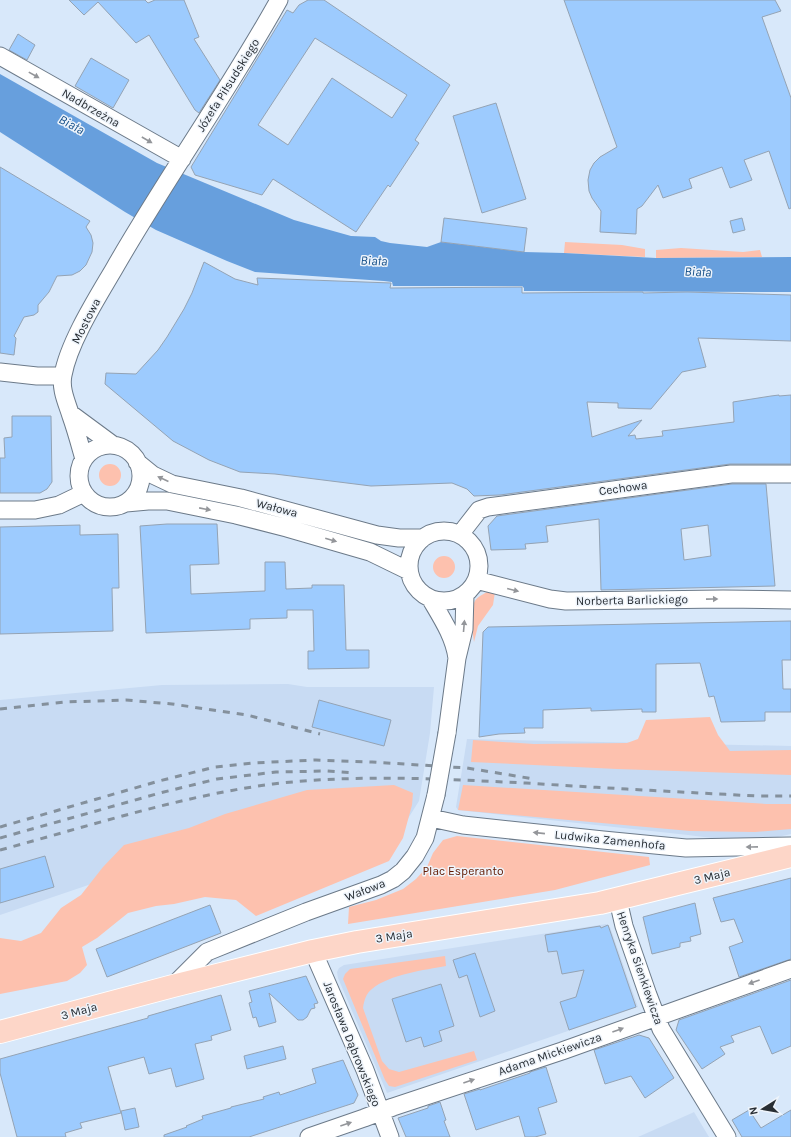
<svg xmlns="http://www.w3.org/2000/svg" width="791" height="1137" viewBox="0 0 791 1137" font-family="Karla,sans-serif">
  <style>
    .built { fill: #c8dbf3 }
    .green { fill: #fdc1ae }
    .water { fill: #679fdd }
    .building { fill: #9dcbfe; stroke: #94a3b4; fill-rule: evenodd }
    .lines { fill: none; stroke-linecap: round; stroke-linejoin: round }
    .minor-casing { stroke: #6c7a89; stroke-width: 19 }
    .major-casing { stroke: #fff; stroke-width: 24 }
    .minor { stroke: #fff; stroke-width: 17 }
    .major { stroke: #fdd6c8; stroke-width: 22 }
    .rail { stroke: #84909c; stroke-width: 3; stroke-dasharray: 7 7; stroke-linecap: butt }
    .minor-bridge-casing { stroke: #6c7a89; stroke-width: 19; stroke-linecap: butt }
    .minor-bridge { stroke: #fff; stroke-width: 17 }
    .oneway { fill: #94969a }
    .labels { text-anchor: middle; stroke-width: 3; stroke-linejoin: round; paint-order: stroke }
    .street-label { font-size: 12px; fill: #282e34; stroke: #eef4fb }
    .park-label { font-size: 12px; fill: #621900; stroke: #eef4fb }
    .water-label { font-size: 13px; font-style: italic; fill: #18528b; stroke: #eef4fb }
  </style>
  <rect width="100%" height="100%" fill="#d8e8fa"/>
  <!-- built -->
  <path class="built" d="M 288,684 L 307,687 L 434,687 L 430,733 L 419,801 L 382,860 L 106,879 L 0,915 L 0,700 L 162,685 Z
    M 467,739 L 791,746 L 791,834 L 751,843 L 688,835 L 458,810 L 456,807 Z
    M 606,924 L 610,927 L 638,1007 L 387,1093 L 338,978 L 337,972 L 339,968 L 344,965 Z
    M 694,1112 L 709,1137 L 638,1137 L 692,1113 Z"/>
  <!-- green -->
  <path class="green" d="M 565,242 L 622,245 L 645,249 L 645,257 L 564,253 Z
    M 681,248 L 743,252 L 760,250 L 762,257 L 656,258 L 656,250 Z
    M99 475a11 11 0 1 1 22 0a11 11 0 1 1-22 0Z
    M433 567a11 11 0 1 1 22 0a11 11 0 1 1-22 0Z
    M 487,592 L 495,592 L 493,605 L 478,626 L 474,642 C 473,631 468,613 474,603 C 476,597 482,595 487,592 Z
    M 710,717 L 718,735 L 730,751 L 791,750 L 791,775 L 617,769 L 471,762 L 473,740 L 534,744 L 627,743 L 638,739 L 646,720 Z
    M 394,785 L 413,793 L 412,805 L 403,838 L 389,861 L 256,916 L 236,900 L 205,897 L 174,904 L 156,906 L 128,913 L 97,938 L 82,947 L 87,965 L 80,973 L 67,981 L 0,994 L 0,938 L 21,941 L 41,933 L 61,908 L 81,895 L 103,867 L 124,845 L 189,828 L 225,814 L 307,790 Z
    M 463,785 L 766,804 L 791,804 L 791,829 L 755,832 L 690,831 L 458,810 Z
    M 457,836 L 649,857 L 650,865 L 555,890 L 348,924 L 349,907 L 376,900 L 403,889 L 416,879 L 427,867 L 433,853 L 443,840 Z
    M 445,956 L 446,966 C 425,970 390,974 372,989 C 366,993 364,1001 363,1008 L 382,1061 L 389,1069 L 399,1072 L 474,1051 L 477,1060 L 395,1087 L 389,1086 L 385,1080 L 343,979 L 345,974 L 350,969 Z"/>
  <!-- water -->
  <path class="water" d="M 0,74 L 157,163 L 294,220 L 351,236 L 375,237 L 381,241 L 390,243 L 427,247 L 441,242 L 524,252 L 564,253 L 656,258 L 791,257 L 791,292 L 524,291 L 524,288 L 522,286 L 393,286 L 392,282 L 384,281 L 255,272 L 227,261 L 156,230 L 125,212 L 0,132 Z"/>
  <!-- building -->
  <path class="building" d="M 69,0 L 145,0 L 148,3 L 155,0 L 184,0 L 199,37 L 194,39 L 220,80 L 199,113 L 195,110 L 149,35 L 136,43 L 98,2 L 84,15 Z
    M 308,0 L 324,0 L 450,85 L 415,140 L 419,143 L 390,187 L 388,185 L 356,232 L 273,179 L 262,195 L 195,175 L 191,167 L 287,10 L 293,13 L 299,5 ZM 315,38 L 407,95 L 392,118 L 332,78 L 288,145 L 258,125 Z
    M 564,0 L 775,0 L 781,11 L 762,17 L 791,98 L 791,208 L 789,209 L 769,151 L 744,160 L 752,180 L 730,188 L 722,167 L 689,179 L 692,188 L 663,198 L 658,185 L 642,206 L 637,209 L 636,234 L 600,232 L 601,211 L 592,198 L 589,191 L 588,180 L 590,170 L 594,163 L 600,157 L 617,147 Z
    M 18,34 L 35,45 L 27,60 L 9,50 Z
    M 91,58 L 129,80 L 113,108 L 75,86 Z
    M 496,103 L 526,199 L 482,213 L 453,116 Z
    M 0,167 L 90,221 L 86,227 L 91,235 L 93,243 L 92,252 L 86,265 L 80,271 L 72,275 L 57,276 L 49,292 L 38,305 L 38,312 L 34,315 L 24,317 L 14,336 L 16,338 L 14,355 L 0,353 Z
    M 444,218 L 527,228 L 524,252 L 441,242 Z
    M 742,218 L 745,230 L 733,233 L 730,221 Z
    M 204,262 L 235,279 L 258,285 L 257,278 L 391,283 L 390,288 L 522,287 L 522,293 L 643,292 L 643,293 L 687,292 L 791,295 L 791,341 L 698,338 L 706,367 L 682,372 L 651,409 L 618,408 L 618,403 L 587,402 L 592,437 L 642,420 L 628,436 L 635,435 L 636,439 L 663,436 L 662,431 L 734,422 L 733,402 L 771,396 L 779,395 L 779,396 L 791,395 L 791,464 L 730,464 L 500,495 L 474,496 L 467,489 L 452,483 L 371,486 L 275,474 L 240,472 L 209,460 L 173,441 L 105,384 L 106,373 L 136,374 L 158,350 L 167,337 L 184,309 L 192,293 Z
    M 12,416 L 51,416 L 52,482 L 47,489 L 40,493 L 0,493 L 0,458 L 5,458 L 4,438 L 12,437 Z
    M 732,484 L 766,484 L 775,586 L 601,590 L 599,519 L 546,526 L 548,542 L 525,544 L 526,549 L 491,550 L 488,526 L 497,516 ZM 708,525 L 711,556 L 684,560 L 681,529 Z
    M 167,524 L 217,524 L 219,564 L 190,565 L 191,594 L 265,591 L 265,562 L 285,562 L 286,589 L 312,588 L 312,585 L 344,585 L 346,650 L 369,650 L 369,668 L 308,669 L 308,651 L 314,651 L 313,610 L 287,610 L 287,618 L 250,619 L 250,629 L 146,633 L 140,526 Z
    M 80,525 L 80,535 L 118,534 L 119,588 L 112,588 L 113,631 L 0,634 L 0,527 Z
    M 791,621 L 791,660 L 782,660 L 783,689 L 791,689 L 791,712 L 765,712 L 765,721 L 721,722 L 714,696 L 709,697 L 700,663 L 656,664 L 656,712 L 642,712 L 642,709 L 591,711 L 591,708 L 543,710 L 543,728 L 524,728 L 525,733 L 499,734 L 479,737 L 483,632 L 488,627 Z
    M 319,700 L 391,720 L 384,746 L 312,727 Z
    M 45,856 L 54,887 L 0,903 L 0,869 Z
    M 791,878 L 791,959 L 739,977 L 729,947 L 743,942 L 734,919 L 721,922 L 713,898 Z
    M 695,903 L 701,934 L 690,937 L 691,941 L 680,943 L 680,947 L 652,954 L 643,917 Z
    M 210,905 L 221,933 L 107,977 L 96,949 Z
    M 608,925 L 636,1007 L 569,1030 L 560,1002 L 576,997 L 584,970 L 562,974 L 557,951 L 548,952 L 545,935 L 600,926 L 601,928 Z
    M 475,953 L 495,1011 L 480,1017 L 467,975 L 459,978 L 453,960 Z
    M 306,976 L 318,1003 L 314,1004 L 315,1008 L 311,1009 L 307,1017 L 303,1020 L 298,1020 L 269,993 L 276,1022 L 259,1027 L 256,1017 L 253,1018 L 249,1003 L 252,1002 L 249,991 Z
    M 791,980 L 791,1046 L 772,1054 L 760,1026 L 731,1036 L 734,1042 L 720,1047 L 725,1054 L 702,1069 L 676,1030 L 679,1020 Z
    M 441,984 L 454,1026 L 439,1031 L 442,1041 L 424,1047 L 421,1037 L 406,1042 L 392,999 Z
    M 221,995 L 231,1030 L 211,1036 L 212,1040 L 195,1044 L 204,1079 L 176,1087 L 171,1068 L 149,1074 L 144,1057 L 108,1067 L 121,1113 L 80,1123 L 82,1128 L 65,1133 L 66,1137 L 17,1137 L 0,1073 L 0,1059 L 148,1018 L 148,1016 Z
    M 639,1035 L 649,1038 L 674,1078 L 645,1098 L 631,1076 L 605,1084 L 594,1050 Z
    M 283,1046 L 286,1059 L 247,1069 L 244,1056 Z
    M 343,1060 L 358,1095 L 354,1103 L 249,1137 L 164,1137 L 164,1135 L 187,1127 L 186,1126 L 203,1119 L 202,1116 L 231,1108 L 231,1107 L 264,1099 L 263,1097 L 279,1092 L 280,1095 L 316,1083 L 312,1069 Z
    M 546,1067 L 557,1102 L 538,1108 L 546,1134 L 535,1137 L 525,1137 L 519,1116 L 476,1130 L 464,1094 L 480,1089 L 480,1090 L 530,1073 L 530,1072 Z
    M 440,1102 L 446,1120 L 444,1121 L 450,1137 L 406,1137 L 398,1118 L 428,1108 L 428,1106 Z
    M 135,1108 L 139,1127 L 125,1130 L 121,1111 Z
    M 749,1110 L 761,1128 L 791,1110 L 791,1137 L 742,1137 L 732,1120 Z"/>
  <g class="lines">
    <defs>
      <path id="minor" d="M 0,56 L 182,159
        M 0,372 L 37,376 L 62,376
        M 71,414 L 113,445
        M79 476a31 31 0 1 1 62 0a31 31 0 1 1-62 0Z
        M 84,459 C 80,445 76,430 71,416 C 67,403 60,389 63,375 C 69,342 97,298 114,269 C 166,178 228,92 279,0
        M 137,462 L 153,475 L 172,484 L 241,498 L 377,535 L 399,538 L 423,538
        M 126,503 L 148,501 L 167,501 L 236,515 L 287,528 L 370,552 L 409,571
        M 0,510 L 35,510 L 59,505 L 84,493
        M 465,528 L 479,510 L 488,507 L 731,474 L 791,474
        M409 566a35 35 0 1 1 70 0a35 35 0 1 1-70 0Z
        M 476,580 L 550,599 L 566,601 L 723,599 L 791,600
        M 430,598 C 441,617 454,636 457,658
        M 447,733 L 457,658 L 464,629 L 465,594
        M 431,818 L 463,825 L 603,840 L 686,848 L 791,846
        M 618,900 L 624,926 L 648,995 L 661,1029 L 727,1137
        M 313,951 L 365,1070 L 390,1137
        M 173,986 L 207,952 L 306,912 L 381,885 L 393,879 L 403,871 L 415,856 L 425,838 L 436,795
        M 309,1137 L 364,1118 L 393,1107 L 562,1051 L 791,969"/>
      <path id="major" d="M 0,1032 L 173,986 L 313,951 L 357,942 L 600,903 L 791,856"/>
    </defs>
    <!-- minor casing -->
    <use href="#minor" class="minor-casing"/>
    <!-- major casing -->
    <use href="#major" class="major-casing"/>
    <!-- minor -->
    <use href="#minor" class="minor"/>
    <!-- major -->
    <use href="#major" class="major"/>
    <!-- rail -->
    <path class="rail" d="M 0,709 L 65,702 L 126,700 L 172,704 L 247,715 L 320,734
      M 0,827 L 159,781 L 215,767 L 252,763 L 316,760 L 372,762 L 467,768 L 534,779
      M 0,838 L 160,793 L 217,779 L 276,772 L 327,771 L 355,773
      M 0,850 C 90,826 180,796 273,784 C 358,774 441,779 526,783 C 603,788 680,792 757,796 L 791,796"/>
    <defs>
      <path id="minor-bridge" d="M 436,795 L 447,733"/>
    </defs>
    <!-- minor-bridge casing -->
    <use href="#minor-bridge" class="minor-bridge-casing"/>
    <!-- minor-bridge -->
    <use href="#minor-bridge" class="minor-bridge"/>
  </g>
  <!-- one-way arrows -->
  <defs><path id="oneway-solid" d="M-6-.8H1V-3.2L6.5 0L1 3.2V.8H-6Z"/></defs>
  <g class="oneway">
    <use href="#oneway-solid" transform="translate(34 75) rotate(29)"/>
    <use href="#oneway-solid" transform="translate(147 140) rotate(30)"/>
    <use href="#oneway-solid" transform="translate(163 479) rotate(-155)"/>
    <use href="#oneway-solid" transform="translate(205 509) rotate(11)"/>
    <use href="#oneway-solid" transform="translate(331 540) rotate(16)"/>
    <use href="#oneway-solid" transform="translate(513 590) rotate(14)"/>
    <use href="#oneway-solid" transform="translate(712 599) rotate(-1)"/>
    <use href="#oneway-solid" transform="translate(464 626) rotate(-85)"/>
    <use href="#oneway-solid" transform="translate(539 833) rotate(-174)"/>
    <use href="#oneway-solid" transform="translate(752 847) rotate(179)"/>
    <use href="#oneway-solid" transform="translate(754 982) rotate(160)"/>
    <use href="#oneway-solid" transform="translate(618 1030) rotate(-20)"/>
    <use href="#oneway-solid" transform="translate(469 1081) rotate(-19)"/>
    <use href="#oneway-solid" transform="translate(346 1124) rotate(-19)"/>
  </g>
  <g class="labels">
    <!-- street labels -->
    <g class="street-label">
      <text transform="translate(228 85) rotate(-58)" y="4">Józefa Piłsudskiego</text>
      <text transform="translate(91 108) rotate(30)" y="4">Nadbrzeżna</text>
      <text transform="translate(86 321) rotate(-63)" y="4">Mostowa</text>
      <text transform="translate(623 488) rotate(-8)" y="4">Cechowa</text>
      <text transform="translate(277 508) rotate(15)" y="4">Wałowa</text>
      <text transform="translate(632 600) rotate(-1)" y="4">Norberta Barlickiego</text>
      <text transform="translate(610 840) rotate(6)" y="4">Ludwika Zamenhofa</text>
      <text transform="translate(712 876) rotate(-14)" y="4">3 Maja</text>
      <text transform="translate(365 890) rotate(-21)" y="4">Wałowa</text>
      <text transform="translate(394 936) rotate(-9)" y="4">3 Maja</text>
      <text transform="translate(640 968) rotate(71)" y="4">Henryka Sienkiewicza</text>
      <text transform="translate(79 1011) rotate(-15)" y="4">3 Maja</text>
      <text transform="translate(352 1044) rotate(68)" y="4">Jarosława Dąbrowskiego</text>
      <text transform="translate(550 1054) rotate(-19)" y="4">Adama Mickiewicza</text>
    </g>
    <!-- park labels -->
    <g class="park-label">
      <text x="463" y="875">Plac Esperanto</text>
    </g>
    <!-- water labels -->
    <g class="water-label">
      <text transform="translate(72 124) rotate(28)" y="5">Biała</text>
      <text transform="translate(374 260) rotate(2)" y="5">Biała</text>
      <text transform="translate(698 271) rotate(2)" y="5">Biała</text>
    </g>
  </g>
  <!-- north arrow -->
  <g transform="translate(763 1109) rotate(259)" stroke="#eef4fb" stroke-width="3" paint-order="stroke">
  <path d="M0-3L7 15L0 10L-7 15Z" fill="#282e34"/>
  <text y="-6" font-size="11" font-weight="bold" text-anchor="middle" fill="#282e34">N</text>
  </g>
</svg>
